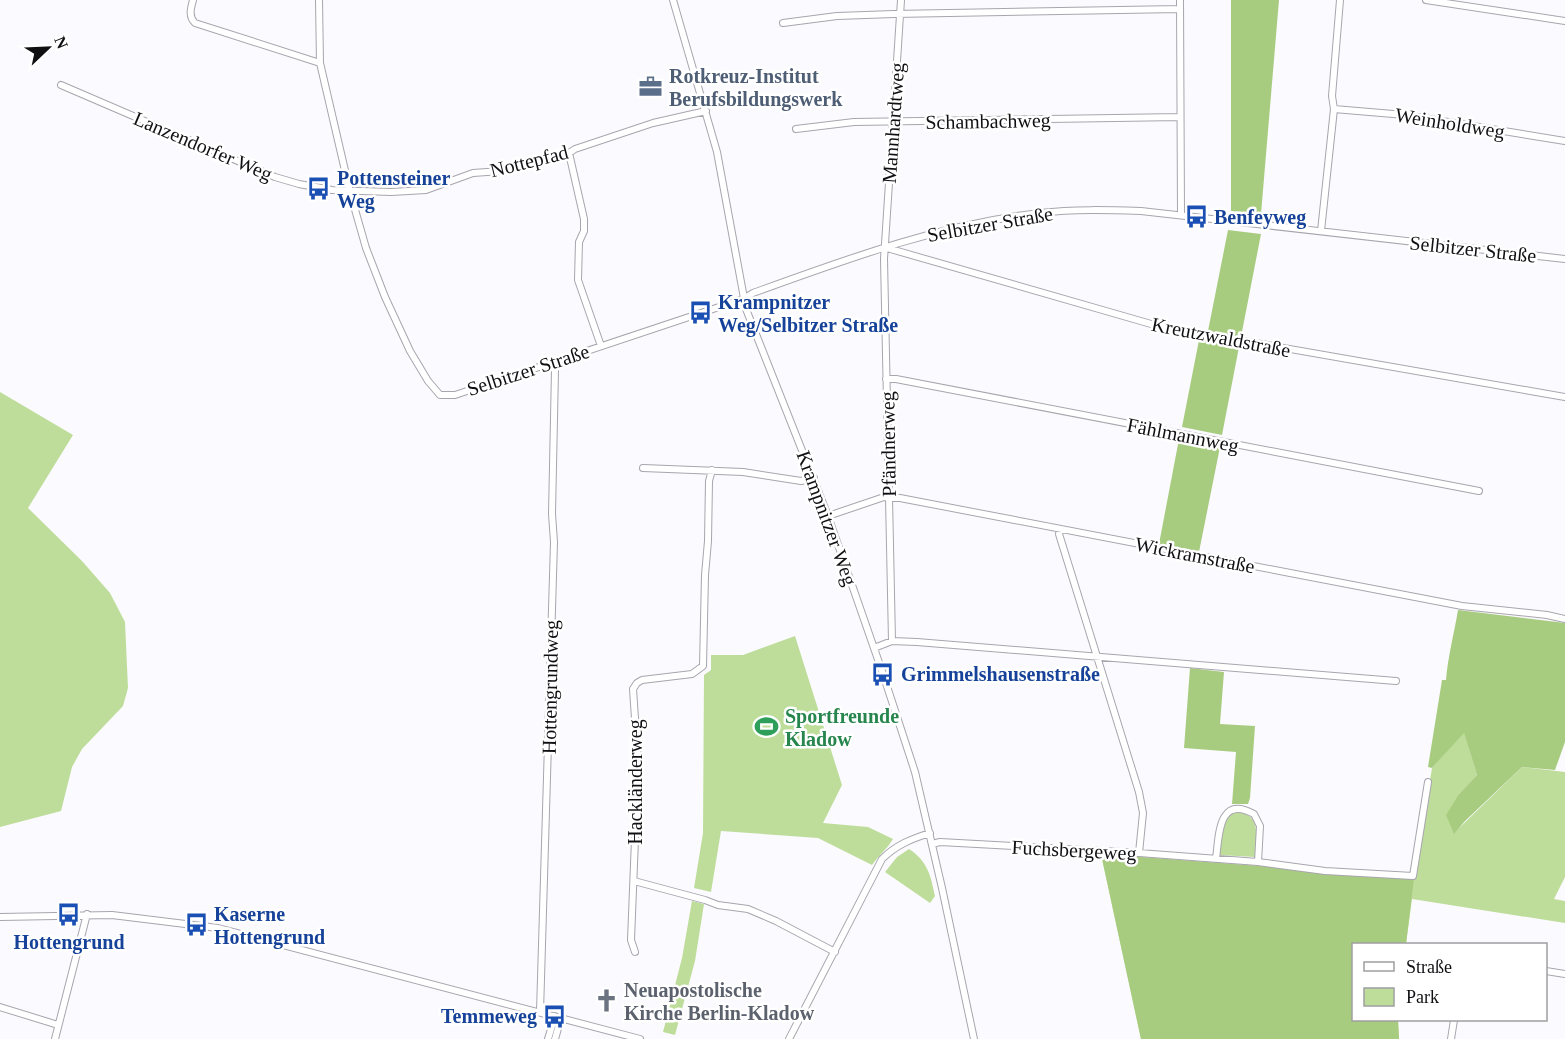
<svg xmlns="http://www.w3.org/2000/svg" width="1565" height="1039" viewBox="0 0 1565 1039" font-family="Georgia,serif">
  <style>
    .green { fill: #bedd9b }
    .forest { fill: #a8cc7f }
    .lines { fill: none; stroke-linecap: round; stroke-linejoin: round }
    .minor-casing { stroke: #a8a5ae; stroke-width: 8 }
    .minor { stroke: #fff; stroke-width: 6 }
    .labels { text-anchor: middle; stroke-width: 5; stroke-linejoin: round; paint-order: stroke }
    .service-label { font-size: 20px; font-weight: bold; fill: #4e5e75; stroke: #fff; text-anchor: start }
    .street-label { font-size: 20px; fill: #101013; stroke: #fff }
    .transit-label { font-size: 20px; font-weight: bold; fill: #164399; stroke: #fff; text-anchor: start }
    .leisure-label { font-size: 20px; font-weight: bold; fill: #27864d; stroke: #fff; text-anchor: start }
    .worship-label { font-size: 20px; font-weight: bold; fill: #5b616d; stroke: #fff; text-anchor: start }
  </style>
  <rect width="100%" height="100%" fill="#fbfafe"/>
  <!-- green -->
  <path class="green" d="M 0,392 L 73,435 L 28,508 L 82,561 L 110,593 L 125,622 L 128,688 L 123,706 L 82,749 L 72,767 L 61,811 L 0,827 Z
    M 795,636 L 842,785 L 823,823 L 868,827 L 893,839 C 887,849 879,855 872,865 L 818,838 L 721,831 L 711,892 L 694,888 L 703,833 L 704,675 L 711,670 L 711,655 L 743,655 Z
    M 1464,732 L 1477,775 L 1459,794 L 1454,833 L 1522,767 L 1565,772 L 1565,877 L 1554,899 L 1565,901 L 1565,923 L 1412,899 L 1406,944 L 1354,944 L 1354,1020 L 1398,1020 L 1399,1039 L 1141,1039 L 1101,854 L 1414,878 L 1432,768 Z
    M 1232,812 C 1263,811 1256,836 1255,857 L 1219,855 C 1220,839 1218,822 1232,812 Z
    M 909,849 C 928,861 931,877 935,896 L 930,903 L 885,872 L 897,857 Z
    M 692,901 L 704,904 L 695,961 L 675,1035 L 663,1032 L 682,958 Z"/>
  <!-- forest -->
  <path class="forest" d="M 1231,0 L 1279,0 L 1261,214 L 1231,211 Z
    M 1228,230 L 1261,234 L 1241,337 L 1208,331 Z
    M 1199,340 L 1239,347 L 1222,435 L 1182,427 Z
    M 1179,439 L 1220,447 L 1199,552 L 1159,544 Z
    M 1458,610 L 1565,623 L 1565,742 L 1555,770 L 1522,767 L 1465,821 L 1454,834 L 1446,815 L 1459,794 L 1477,775 L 1464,733 L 1432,768 L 1428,767 L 1442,680 L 1446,680 C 1448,656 1454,634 1458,610 Z
    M 1190,668 L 1224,672 L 1220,724 L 1255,726 L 1250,798 L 1248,804 L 1232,804 L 1236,752 L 1184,748 Z
    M 1101,854 L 1414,878 L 1406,944 L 1354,944 L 1354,1020 L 1398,1020 L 1399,1039 L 1141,1039 Z"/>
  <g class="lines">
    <defs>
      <path id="minor" d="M 193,0 C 191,8 188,16 195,23 L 320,63
        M 319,0 L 320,63 L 350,192 L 366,248 L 385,297 L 410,351 L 428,381 L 440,395 L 455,395 L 743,299 L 753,293 C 847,259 941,224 1040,213 C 1074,209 1108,210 1141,211 L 1565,259
        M 673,0 L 717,152 L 746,309 L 828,516 L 883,674 L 915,772 L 942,888 L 974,1039
        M 1180,0 L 1181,215
        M 1426,0 L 1565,21
        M 783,23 L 837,16 L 894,14 L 1179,9
        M 61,85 L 275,177 L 299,184 L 332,190 L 391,192 L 426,190 L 473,173 L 501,171 L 569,153 L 575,149 L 653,123 L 706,111
        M 1334,109 L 1405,115 L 1565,141
        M 796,129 L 854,122 L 1180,117
        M 569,153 L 584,219 L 584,231 L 579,242 L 578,280 L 601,346
        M 1321,231 L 1334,109 L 1332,96 L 1340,0
        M 887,248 L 1158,326 L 1565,397
        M 886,379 L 896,379 L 1479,491
        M 643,468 L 743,472 L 801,481 L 814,478
        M 828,516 L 884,497 L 900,498 L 1462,606 L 1547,615 L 1565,619
        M 1060,529 L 1059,534 L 1139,792 L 1143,813 L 1139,853
        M 892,641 L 884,259 L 901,0
        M 874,648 L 892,641 L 917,642 L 1396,681
        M 932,844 L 940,842 L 1139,853 L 1258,862 L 1325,871 L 1413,876 L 1428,782
        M 1216,859 C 1219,836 1218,794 1254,814 L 1260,826 L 1258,862
        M 634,881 L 705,900 L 718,905 L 748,909 L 776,921 L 835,952
        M 0,917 L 112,915 L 218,928 L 640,1039
        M 635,952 L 631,940 L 638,763 L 633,689 L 637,683 L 642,680 L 692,674 L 703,666 L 705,575 L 708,541 L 709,481 L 712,470
        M 1546,971 L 1565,974
        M 0,1007 L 58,1025
        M 540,1012 L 554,542 L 552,514 L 555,370 L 552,362
        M 55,1039 L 87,914
        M 548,1039 L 555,1016
        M 555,1039 L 561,1018
        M 789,1039 L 882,859 C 896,845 911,839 930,833
        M 1451,1039 L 1454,1020"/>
    </defs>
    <!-- minor casing -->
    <use href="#minor" class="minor-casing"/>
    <!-- minor -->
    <use href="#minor" class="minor"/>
  </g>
  <!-- icons -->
  <defs>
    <symbol id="office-bare" viewBox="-9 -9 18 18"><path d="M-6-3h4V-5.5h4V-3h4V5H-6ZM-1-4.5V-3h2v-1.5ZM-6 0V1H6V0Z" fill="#5c6f8a" stroke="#fff" stroke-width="2.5" paint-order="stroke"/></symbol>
    <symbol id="bus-bare" viewBox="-9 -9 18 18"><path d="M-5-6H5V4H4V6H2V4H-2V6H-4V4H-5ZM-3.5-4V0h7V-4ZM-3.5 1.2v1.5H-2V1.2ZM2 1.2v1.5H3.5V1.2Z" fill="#1a4fb4" stroke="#fff" stroke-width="2.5" paint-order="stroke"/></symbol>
    <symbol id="stadium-bare" viewBox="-9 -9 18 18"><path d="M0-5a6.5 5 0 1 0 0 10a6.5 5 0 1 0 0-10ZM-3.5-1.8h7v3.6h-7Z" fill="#2e9e5b" stroke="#fff" stroke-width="2.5" paint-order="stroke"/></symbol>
    <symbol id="church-bare" viewBox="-9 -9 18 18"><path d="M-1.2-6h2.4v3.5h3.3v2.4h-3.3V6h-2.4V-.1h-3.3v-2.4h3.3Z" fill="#6b7280" stroke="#fff" stroke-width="2.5" paint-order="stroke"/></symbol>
  </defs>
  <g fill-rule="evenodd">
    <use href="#office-bare" x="634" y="70" width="33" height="33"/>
    <use href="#bus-bare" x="302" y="172" width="33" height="33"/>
    <use href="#bus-bare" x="1180" y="200" width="33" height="33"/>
    <use href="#bus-bare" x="684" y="296" width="33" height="33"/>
    <use href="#bus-bare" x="866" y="658" width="33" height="33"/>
    <use href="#stadium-bare" x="750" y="710" width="33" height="33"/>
    <use href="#bus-bare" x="52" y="898" width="33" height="33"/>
    <use href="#bus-bare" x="180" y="908" width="33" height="33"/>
    <use href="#church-bare" x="590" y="984" width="33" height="33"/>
    <use href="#bus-bare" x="538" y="1000" width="33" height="33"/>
  </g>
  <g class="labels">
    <!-- service labels -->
    <g class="service-label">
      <text x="669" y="83">Rotkreuz-Institut<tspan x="669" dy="23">Berufsbildungswerk</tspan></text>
    </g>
    <!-- street labels -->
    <g class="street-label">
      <text transform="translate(988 121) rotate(-1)" y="7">Schambachweg</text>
      <text transform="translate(893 123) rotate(-86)" y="7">Mannhardtweg</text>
      <text transform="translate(1450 123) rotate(9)" y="7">Weinholdweg</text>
      <text transform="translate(203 146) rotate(23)" y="7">Lanzendorfer Weg</text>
      <text transform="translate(529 161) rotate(-14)" y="7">Nottepfad</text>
      <text transform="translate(990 224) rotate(-10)" y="7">Selbitzer Straße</text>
      <text transform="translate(1473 249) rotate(6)" y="7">Selbitzer Straße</text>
      <text transform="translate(1221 337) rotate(11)" y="7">Kreutzwaldstraße</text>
      <text transform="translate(528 370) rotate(-18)" y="7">Selbitzer Straße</text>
      <text transform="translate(1183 435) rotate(11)" y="7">Fählmannweg</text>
      <text transform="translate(888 444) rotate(-91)" y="7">Pfändnerweg</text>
      <text transform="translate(827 518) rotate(70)" y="7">Krampnitzer Weg</text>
      <text transform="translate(1195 555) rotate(11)" y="7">Wickramstraße</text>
      <text transform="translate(550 687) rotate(-89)" y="7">Hottengrundweg</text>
      <text transform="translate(635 782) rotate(-90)" y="7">Hackländerweg</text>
      <text transform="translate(1074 850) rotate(3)" y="7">Fuchsbergeweg</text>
    </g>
    <!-- transit labels -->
    <g class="transit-label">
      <text x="337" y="185">Pottensteiner<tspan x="337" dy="23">Weg</tspan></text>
      <text x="1214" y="224">Benfeyweg</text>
      <text x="718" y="309">Krampnitzer<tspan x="718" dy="23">Weg/Selbitzer Straße</tspan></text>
      <text x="901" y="681">Grimmelshausenstraße</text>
      <text x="214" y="921">Kaserne<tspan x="214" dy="23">Hottengrund</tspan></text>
      <text x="69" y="949" text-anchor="middle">Hottengrund</text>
      <text x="537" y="1023" text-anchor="end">Temmeweg</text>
    </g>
    <!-- leisure labels -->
    <g class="leisure-label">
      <text x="785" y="723">Sportfreunde<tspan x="785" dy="23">Kladow</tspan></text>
    </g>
    <!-- worship labels -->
    <g class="worship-label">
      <text x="624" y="997">Neuapostolische<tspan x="624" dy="23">Kirche Berlin-Kladow</tspan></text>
    </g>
  </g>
  <!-- legend -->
  <rect x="1352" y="943" width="195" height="78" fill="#ffffff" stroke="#9f9fa1" stroke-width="1.5"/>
  <rect x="1364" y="962" width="30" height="9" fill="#ffffff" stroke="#9f9fa1" stroke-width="1.5"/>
  <text x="1406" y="973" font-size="18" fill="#101013">Straße</text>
  <rect x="1364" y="988" width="30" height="18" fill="#bedd9b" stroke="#9f9fa1" stroke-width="1.5"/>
  <text x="1406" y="1003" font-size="18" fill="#101013">Park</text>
  <!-- north arrow -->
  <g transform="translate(48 48) rotate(67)" stroke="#ffffff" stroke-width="4.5" paint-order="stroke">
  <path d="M0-4.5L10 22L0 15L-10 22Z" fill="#101013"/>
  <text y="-9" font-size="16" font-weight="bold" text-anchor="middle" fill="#101013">N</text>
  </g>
</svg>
